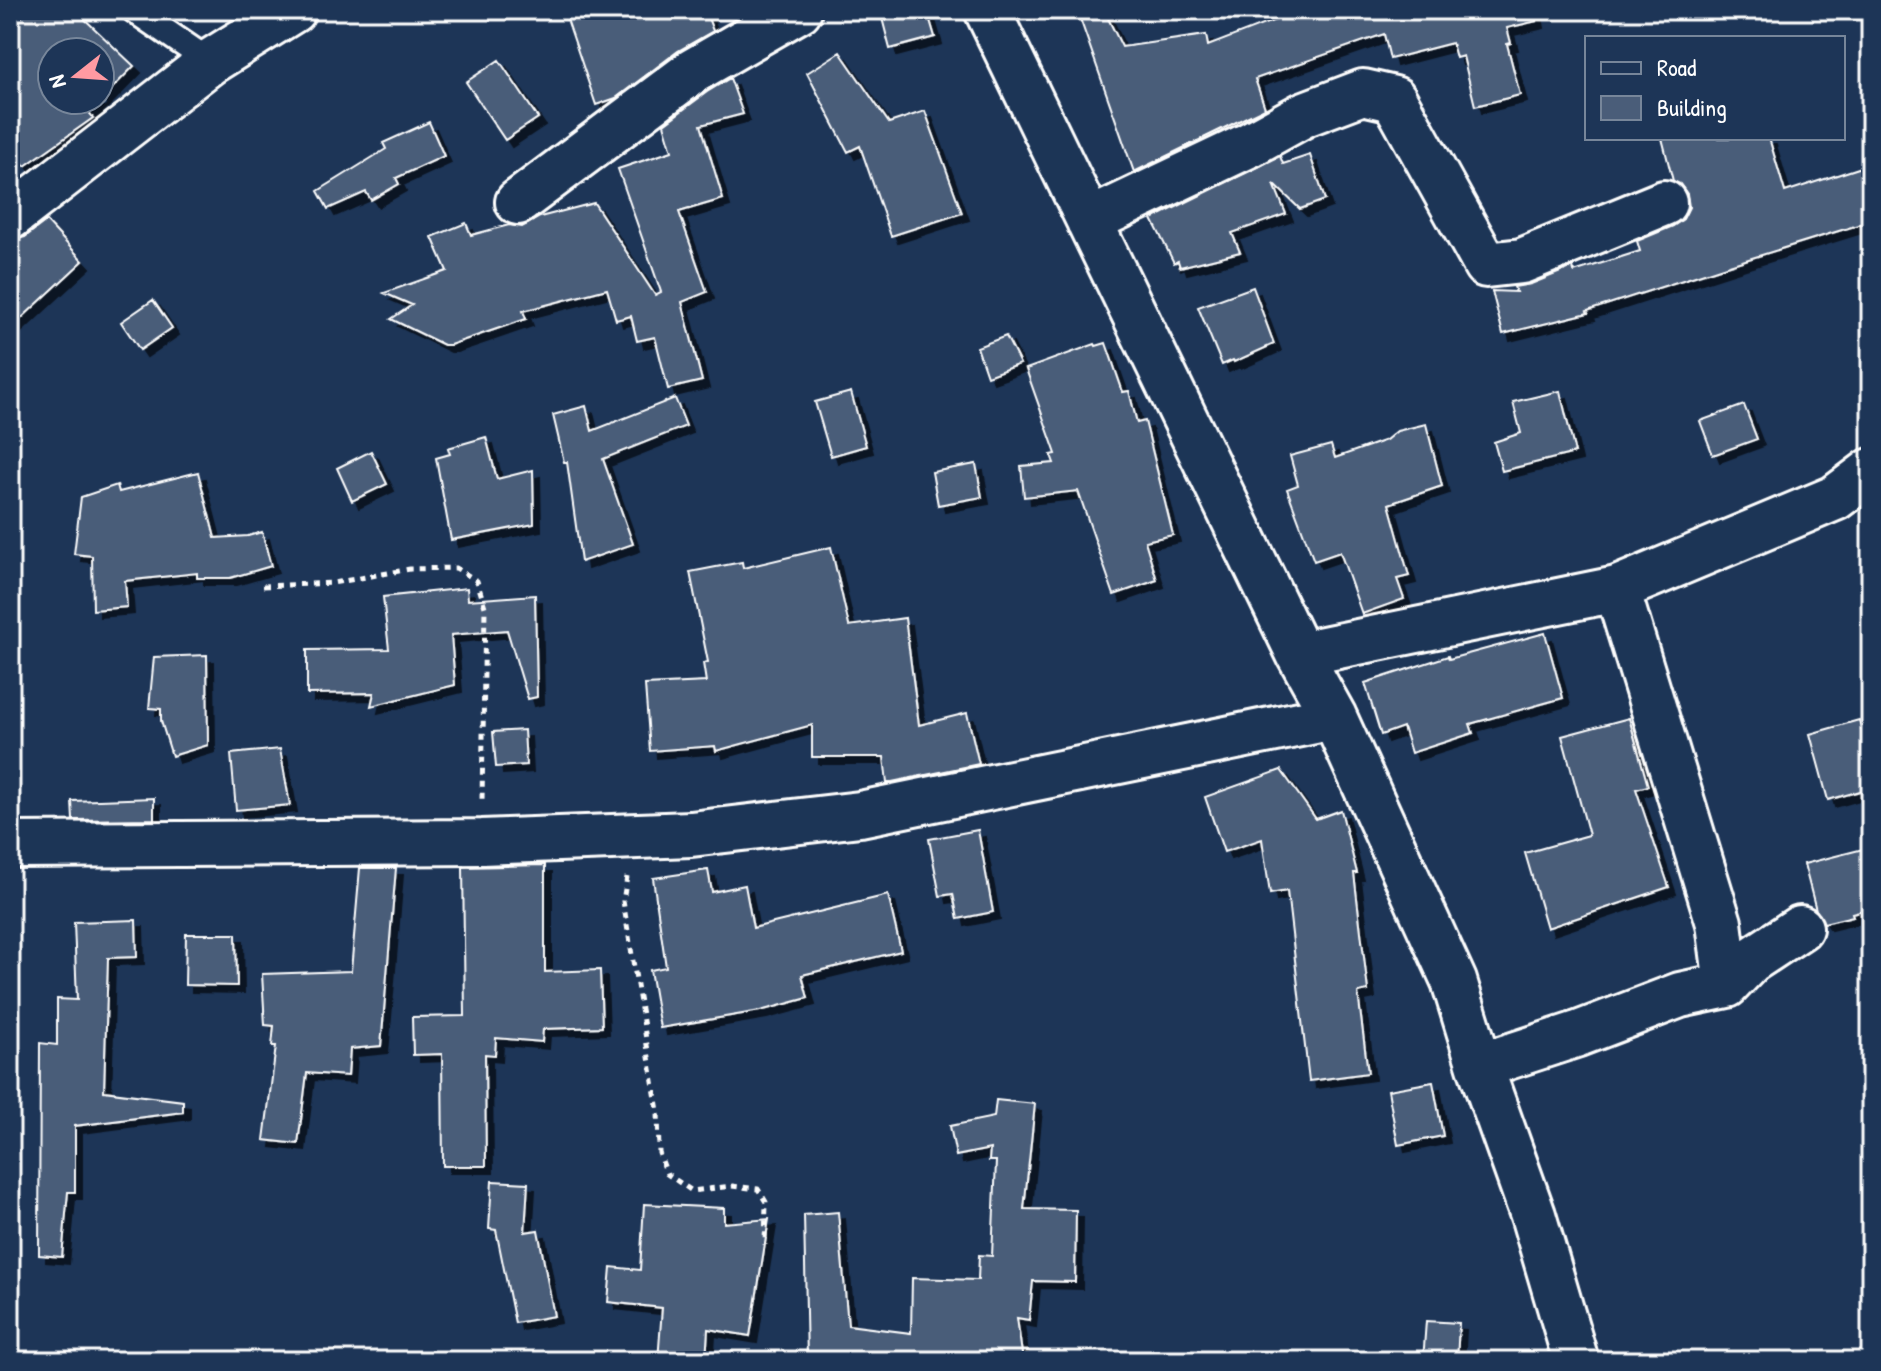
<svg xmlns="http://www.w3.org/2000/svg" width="1881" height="1371" viewBox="0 0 1881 1371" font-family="'Patrick Hand',sans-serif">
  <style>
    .building { fill: #4a5d79; stroke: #fff; stroke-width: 2; fill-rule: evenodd; filter: url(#shadow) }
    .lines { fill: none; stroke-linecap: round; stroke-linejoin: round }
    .service-casing { stroke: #fff; stroke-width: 30 }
    .minor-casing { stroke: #fff; stroke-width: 50 }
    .path { stroke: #fff; stroke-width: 5; stroke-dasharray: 6 6; stroke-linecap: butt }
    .service { stroke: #1d3557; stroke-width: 24 }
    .minor { stroke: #1d3557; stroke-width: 44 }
  </style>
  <defs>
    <filter id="shadow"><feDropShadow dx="7" dy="7" stdDeviation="0" flood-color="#0009"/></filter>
  </defs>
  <rect width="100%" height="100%" fill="#1d3557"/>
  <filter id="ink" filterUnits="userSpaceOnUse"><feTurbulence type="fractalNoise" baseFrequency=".0125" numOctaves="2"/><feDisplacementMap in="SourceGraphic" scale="16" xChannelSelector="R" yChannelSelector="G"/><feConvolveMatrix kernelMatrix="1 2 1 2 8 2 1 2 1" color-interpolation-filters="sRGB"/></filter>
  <g filter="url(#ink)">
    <!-- building -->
    <path class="building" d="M 27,10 L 75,10 L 134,66 L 89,112 L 93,118 L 25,166 L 10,149 L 10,30 ZM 52,52 L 100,52 L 100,100 L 52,100 Z
      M 564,10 L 705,10 L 713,31 L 678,51 L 616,98 L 596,105 Z
      M 913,10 L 927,10 L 935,37 L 890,49 L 882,18 Z
      M 1077,10 L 1104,10 L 1122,47 L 1206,35 L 1208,46 L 1301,10 L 1535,10 L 1537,21 L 1507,28 L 1511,43 L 1507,44 L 1520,95 L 1475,106 L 1463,56 L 1456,58 L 1452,43 L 1390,59 L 1384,34 L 1255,79 L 1265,108 L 1134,172 Z
      M 840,52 L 889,123 L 925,111 L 962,213 L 891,236 L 860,146 L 848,152 L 807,73 Z
      M 499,60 L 538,118 L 505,140 L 466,82 Z
      M 730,78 L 743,114 L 701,125 L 723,199 L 679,212 L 707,292 L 682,302 L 702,381 L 668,389 L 655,337 L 637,341 L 631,316 L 616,320 L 607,289 L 523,311 L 526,319 L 450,345 L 444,345 L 391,319 L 412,305 L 384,293 L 447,271 L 432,237 L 466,223 L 471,235 L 509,225 L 522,227 L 540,217 L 594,203 L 655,295 L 661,292 L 618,169 L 672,151 L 664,124 L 707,92 Z
      M 429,122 L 444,156 L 396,178 L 399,184 L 371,200 L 366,192 L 328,209 L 318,191 L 386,149 L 383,143 Z
      M 1662,138 L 1769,138 L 1785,192 L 1871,164 L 1871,221 L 1726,266 L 1587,311 L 1588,313 L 1503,334 L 1492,291 L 1516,292 L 1514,287 L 1531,284 L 1573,267 L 1574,272 L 1640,251 L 1637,241 L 1673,226 L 1683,219 L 1689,207 L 1687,194 L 1680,184 L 1673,181 Z
      M 1310,155 L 1325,200 L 1300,209 L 1274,184 L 1286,214 L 1232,233 L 1240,252 L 1180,267 L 1178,261 L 1174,263 L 1152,219 L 1280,156 L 1283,164 Z
      M 46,221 L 83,261 L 10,329 L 10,241 L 25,237 Z
      M 1253,287 L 1274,344 L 1234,362 L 1233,360 L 1222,365 L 1198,307 Z
      M 153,300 L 172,328 L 140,350 L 121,322 Z
      M 1006,336 L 1020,364 L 987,376 L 977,347 Z
      M 1106,343 L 1123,392 L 1129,391 L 1137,423 L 1145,421 L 1173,535 L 1145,541 L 1157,580 L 1114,595 L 1078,491 L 1024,497 L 1021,466 L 1054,463 L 1051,455 L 1056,454 L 1026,369 L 1095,344 L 1096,346 Z
      M 1560,391 L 1575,453 L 1502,471 L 1494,442 L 1521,433 L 1513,402 Z
      M 851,392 L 866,446 L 831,456 L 815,402 Z
      M 675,398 L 686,426 L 603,459 L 633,544 L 581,562 L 567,462 L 564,462 L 553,415 L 586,406 L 592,431 Z
      M 1744,405 L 1757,439 L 1713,455 L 1700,421 Z
      M 1426,424 L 1442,486 L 1389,504 L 1409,576 L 1397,579 L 1404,599 L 1362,614 L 1340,552 L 1314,561 L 1287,489 L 1298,485 L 1290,456 L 1331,445 L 1335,458 L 1386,440 L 1397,431 Z
      M 486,437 L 497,479 L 533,470 L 534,524 L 451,540 L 436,458 L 450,454 L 448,448 Z
      M 371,451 L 387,484 L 352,501 L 337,468 Z
      M 976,464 L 982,497 L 938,505 L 932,472 Z
      M 198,472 L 215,538 L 248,536 L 262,532 L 271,566 L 230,578 L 197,578 L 197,573 L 125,581 L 127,607 L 93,610 L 92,556 L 74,554 L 81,497 L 117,485 L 119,492 Z
      M 831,547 L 849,626 L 905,618 L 919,725 L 967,713 L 979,764 L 887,783 L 884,757 L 812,757 L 812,725 L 716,751 L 715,746 L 650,751 L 645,685 L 706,682 L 703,663 L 708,662 L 690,572 L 742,562 L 743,568 Z
      M 467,588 L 468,600 L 535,595 L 537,697 L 528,699 L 507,630 L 451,635 L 455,685 L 371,706 L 374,693 L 307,694 L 307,650 L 389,649 L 383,597 Z
      M 1545,633 L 1563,698 L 1470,724 L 1473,733 L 1411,753 L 1403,727 L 1381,735 L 1365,683 L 1448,656 L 1449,659 Z
      M 207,655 L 208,745 L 172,756 L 161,721 L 161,709 L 149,708 L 154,657 Z
      M 1629,718 L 1648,786 L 1636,789 L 1669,887 L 1547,928 L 1525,853 L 1589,835 L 1562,736 Z
      M 1859,720 L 1871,764 L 1871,788 L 1828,800 L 1810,734 Z
      M 524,730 L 526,765 L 496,767 L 493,732 Z
      M 280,749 L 290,805 L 236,810 L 231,754 Z
      M 1281,770 L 1316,819 L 1341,810 L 1357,873 L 1354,873 L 1368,991 L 1358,993 L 1368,1073 L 1309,1081 L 1287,891 L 1270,894 L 1262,839 L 1224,852 L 1205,797 Z
      M 154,798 L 154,819 L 73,820 L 72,801 Z
      M 978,830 L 993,912 L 958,919 L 953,894 L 940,896 L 929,839 Z
      M 1871,847 L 1871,908 L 1852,913 L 1853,916 L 1824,923 L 1816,910 L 1804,864 Z
      M 545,865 L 545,972 L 600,970 L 602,1027 L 543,1029 L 542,1042 L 496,1038 L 495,1055 L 485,1054 L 486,1166 L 443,1166 L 442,1054 L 413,1055 L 412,1017 L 465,1016 L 463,867 Z
      M 360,868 L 396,868 L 381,1046 L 350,1049 L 348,1076 L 307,1073 L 298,1144 L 264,1140 L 276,1046 L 272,1046 L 274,1026 L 265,1025 L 262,974 L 351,971 Z
      M 708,870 L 712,892 L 745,885 L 753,928 L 888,895 L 901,951 L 802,975 L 808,998 L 760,1011 L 660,1028 L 650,970 L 666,967 L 653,878 Z
      M 136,920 L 137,957 L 108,958 L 104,1091 L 183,1101 L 183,1112 L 75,1126 L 75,1192 L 68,1192 L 62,1257 L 39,1255 L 40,1043 L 57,1045 L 57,999 L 77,1000 L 74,922 Z
      M 186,934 L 236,934 L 237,986 L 185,985 Z
      M 1433,1082 L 1443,1136 L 1398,1145 L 1388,1090 Z
      M 996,1100 L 1035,1104 L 1024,1209 L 1076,1210 L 1075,1282 L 1033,1281 L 1029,1320 L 1017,1318 L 1023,1361 L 807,1361 L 804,1215 L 838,1212 L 848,1325 L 911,1333 L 912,1278 L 978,1280 L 979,1255 L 992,1256 L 996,1161 L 989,1161 L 990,1149 L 956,1156 L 950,1126 L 994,1117 Z
      M 492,1181 L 528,1183 L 525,1232 L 538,1230 L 554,1316 L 515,1323 L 496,1230 L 489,1229 Z
      M 644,1204 L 724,1208 L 724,1223 L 769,1219 L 750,1336 L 708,1329 L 706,1361 L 658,1361 L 662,1308 L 608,1302 L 611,1267 L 640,1270 Z
      M 1426,1321 L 1459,1323 L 1457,1361 L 1423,1361 Z"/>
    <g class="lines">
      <defs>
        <path id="service" d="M 134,10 L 210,62"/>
        <path id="minor" d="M 987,10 L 1299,654 L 1334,717 L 1454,981 L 1480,1066 L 1533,1215 L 1576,1361
          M 518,202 L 693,71 L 799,10
          M 10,217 L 210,62 L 293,10
          M 1089,221 L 1249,145 L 1305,114 L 1363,92 L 1394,99 L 1486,265 L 1522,261 L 1664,203
          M 1299,654 L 1617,589 L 1835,498 L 1871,471
          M 10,845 L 482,842 L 691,834 L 860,814 L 1334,717
          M 1727,985 L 1750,961 L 1800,928
          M 1480,1066 L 1578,1034 L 1680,995 L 1727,985 L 1719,923 L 1617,589"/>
      </defs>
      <!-- service casing -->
      <use href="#service" class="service-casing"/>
      <!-- minor casing -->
      <use href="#minor" class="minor-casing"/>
      <!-- path -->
      <path class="path" d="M 263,586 L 333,583 L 410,569 L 456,568 L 477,581 L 485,607 L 482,801
        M 627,877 L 623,901 L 658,1111 L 659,1153 L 667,1174 L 692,1191 L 732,1186 L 758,1189 L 766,1202 L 765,1245"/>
      <!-- service -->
      <use href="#service" class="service"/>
      <!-- minor -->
      <use href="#minor" class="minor"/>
    </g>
  </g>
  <!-- margin -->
  <rect width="1881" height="1371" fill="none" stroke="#1d3557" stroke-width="40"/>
  <rect x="20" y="20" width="1841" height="1331" fill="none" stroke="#fff" stroke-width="3" filter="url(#ink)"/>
  <!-- legend -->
  <rect x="1585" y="36" width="260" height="104" fill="#1d3557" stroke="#77869a" stroke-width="2"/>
  <rect x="1601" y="62" width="40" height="12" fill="#1d3557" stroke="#77869a" stroke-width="2"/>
  <text x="1657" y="76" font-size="24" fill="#ffffff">Road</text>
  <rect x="1601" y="96" width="40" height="24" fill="#4a5d79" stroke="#77869a" stroke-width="2"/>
  <text x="1657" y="116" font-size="24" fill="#ffffff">Building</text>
  <!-- north arrow -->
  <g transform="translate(76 76) rotate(253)"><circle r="38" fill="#1d3557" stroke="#77869a" stroke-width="2"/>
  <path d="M0-6L14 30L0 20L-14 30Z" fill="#ff9aa2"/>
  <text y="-12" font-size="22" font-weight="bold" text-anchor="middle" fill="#ffffff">N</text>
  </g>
</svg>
